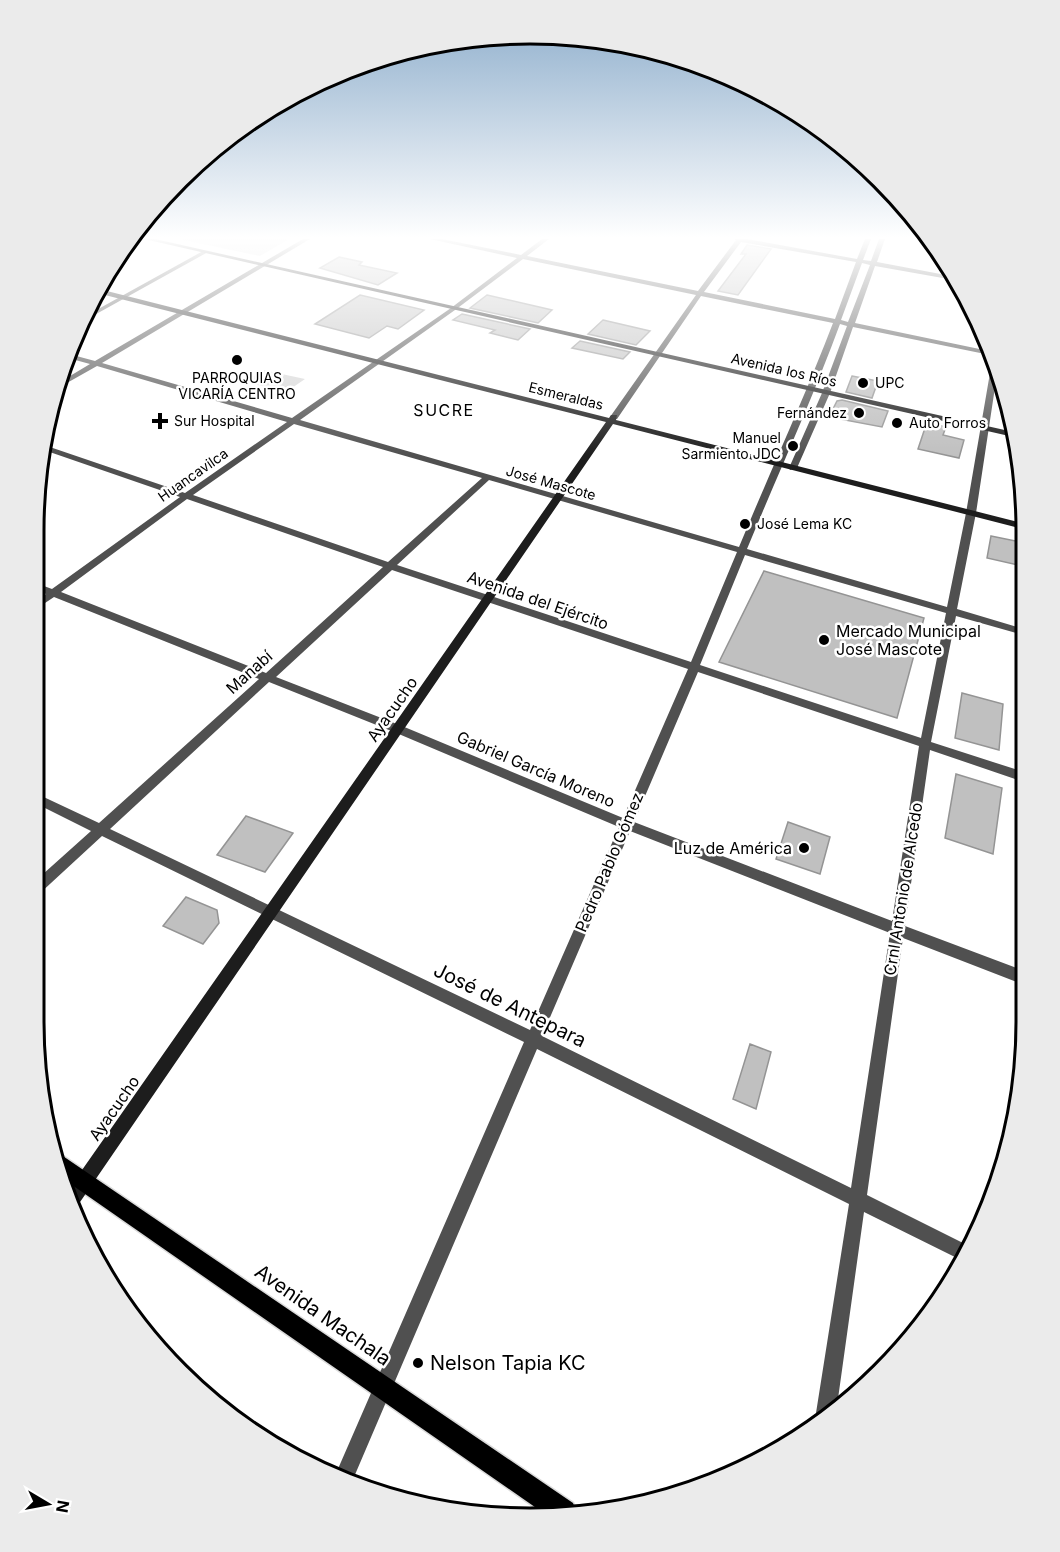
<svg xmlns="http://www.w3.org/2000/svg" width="1060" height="1552" viewBox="0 0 1060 1552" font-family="Inter,sans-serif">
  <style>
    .green { fill: #d7d7d7 }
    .building { fill: #c0c0c0; stroke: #949494; stroke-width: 1.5 }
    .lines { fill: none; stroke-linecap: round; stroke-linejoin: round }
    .primary-casing { stroke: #dbdbdb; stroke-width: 3 }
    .street { fill: #505050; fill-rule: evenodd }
    .secondary { fill: #1d1d1d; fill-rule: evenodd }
    .primary { fill: #000; fill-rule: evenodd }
    .poi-dot { fill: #000; stroke: #fff; stroke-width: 2 }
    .labels { text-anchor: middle; stroke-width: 5; stroke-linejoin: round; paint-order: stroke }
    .far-street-label { font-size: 14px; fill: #000; stroke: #fff }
    .far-poi-label { font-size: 14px; fill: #000; stroke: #fff; text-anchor: start }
    .far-quarter-label { font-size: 16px; letter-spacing: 1.5px; fill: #000; stroke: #fff }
    .street-label { font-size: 16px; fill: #000; stroke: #fff }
    .poi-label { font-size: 16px; fill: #000; stroke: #fff; text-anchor: start }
    .near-street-label { font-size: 20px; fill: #000; stroke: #fff }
    .near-poi-label { font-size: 20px; fill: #000; stroke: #fff; text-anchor: start }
    .rim { fill: none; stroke: #000; stroke-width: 3 }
  </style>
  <rect width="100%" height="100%" fill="#fff"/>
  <!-- green -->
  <path class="green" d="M 179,239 L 289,239 L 260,256 Z
    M 263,370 L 305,379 L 286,392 L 245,382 Z"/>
  <!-- building -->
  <path class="building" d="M 747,245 L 771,249 L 738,295 L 718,291 L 746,254 L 741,254 Z
    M 339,257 L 362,262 L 359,265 L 397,273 L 378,285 L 320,268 Z
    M 360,295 L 424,310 L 398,329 L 387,326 L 369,338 L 315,324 Z
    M 487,295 L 552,310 L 538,323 L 470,308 Z
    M 462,314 L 530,329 L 518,340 L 490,333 L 495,330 L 453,320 Z
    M 603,320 L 650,331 L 636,345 L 588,334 Z
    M 580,341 L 630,352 L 623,359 L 572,348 Z
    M 852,376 L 878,381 L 872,398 L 846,392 Z
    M 842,400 L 888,411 L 882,427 L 829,417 L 837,401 Z
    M 927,422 L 946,427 L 943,435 L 964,440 L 959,458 L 918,449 Z
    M 991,536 L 1020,542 L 1018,565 L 987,558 Z
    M 764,571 L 924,618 L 897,718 L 719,662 Z
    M 962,693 L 1003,704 L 999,750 L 955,738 Z
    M 956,774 L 1002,788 L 993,854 L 945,838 Z
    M 246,816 L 293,833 L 265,872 L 217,855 Z
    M 788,822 L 830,837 L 820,874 L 776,859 Z
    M 186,897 L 217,910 L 219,923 L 203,944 L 163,926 Z
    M 750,1044 L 771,1052 L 756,1109 L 733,1099 Z"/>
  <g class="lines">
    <defs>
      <path id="primary" d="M 54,1150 L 573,1503 L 576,1511 L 542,1512 L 62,1178 L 50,1151 Z"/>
    </defs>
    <!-- primary casing -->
    <use href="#primary" class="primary-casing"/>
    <!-- street -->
    <path class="street" d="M 135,239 L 140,239 L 133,242 Z
      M 303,239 L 310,239 L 102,363 L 292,418 L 451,308 L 517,258 L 430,239 L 442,239 L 521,255 L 542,239 L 549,239 L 527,256 L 698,291 L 736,240 L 734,239 L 747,239 L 857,259 L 865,239 L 871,239 L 863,260 L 871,261 L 879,239 L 885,239 L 877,262 L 951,276 L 954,280 L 875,266 L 855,323 L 989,351 L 990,355 L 853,327 L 830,393 L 797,468 L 790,470 L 789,468 L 822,393 L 847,326 L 840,324 C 812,400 778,474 747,549 L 947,607 L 966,513 L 991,367 L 994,365 L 997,374 L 976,513 L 957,609 L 1027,630 L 1027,636 L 956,616 L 931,742 L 1027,773 L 1027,783 L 930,750 L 905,926 L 1027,972 L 1027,986 L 903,938 L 867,1195 L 971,1247 L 963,1261 L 864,1212 L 837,1406 L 819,1418 L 816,1413 L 849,1204 L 537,1049 L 351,1484 L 334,1478 L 524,1042 L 102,836 L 38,895 L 33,897 L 33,883 L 91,831 L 33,802 L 33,792 L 99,823 L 259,679 L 54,597 L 33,611 L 33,603 L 46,594 L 33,589 L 33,582 L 52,589 L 180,497 L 41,449 L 41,444 L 185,493 L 287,422 L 97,366 L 58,388 L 60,382 L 90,364 L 68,358 L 69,354 L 95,361 ZM 741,242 L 856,262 L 835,319 L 704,292 ZM 523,259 L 696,295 L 610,417 L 614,419 L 617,419 L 701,296 L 833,323 C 804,399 770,472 739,547 L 300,420 L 455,310 ZM 862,263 L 870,265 L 848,322 L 841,320 ZM 294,424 L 482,478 L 388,562 L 193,495 ZM 489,480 L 737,552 L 691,662 L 397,565 ZM 187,499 L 383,567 L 266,673 L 61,592 ZM 745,555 L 946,613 L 921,738 L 700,665 ZM 392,570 L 688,669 L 623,818 L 402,726 L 276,677 ZM 698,672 L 919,746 L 892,921 L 634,822 ZM 269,682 L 394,732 L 619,827 L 530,1030 L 110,829 ZM 630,831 L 890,933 L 851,1188 L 542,1036 Z
      M 203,251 L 208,252 L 80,323 L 82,318 Z"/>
    <!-- secondary -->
    <path class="secondary" d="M 144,239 L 155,239 L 1018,433 L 1018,438 Z
      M 99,289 L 609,418 L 611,415 L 617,415 L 616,420 L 1026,524 L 1027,530 L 613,424 L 78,1205 L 75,1206 L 68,1190 L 606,422 L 97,293 Z"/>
    <!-- primary -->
    <use href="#primary" class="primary"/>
  </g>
  <!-- sky -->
  <linearGradient id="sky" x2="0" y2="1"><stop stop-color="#8aabca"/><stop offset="0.52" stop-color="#fff"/><stop offset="1" stop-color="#fff" stop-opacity="0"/></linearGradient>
  <rect width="1060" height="456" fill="url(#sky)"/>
  <!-- markers -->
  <g class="poi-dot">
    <circle cx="237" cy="360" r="6"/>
    <circle cx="863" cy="383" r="6"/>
    <circle cx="859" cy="413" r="6"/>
    <path d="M157 412h6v6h6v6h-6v6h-6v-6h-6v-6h6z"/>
    <circle cx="897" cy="423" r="6"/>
    <circle cx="793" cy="446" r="6"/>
    <circle cx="745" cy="524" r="6"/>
    <circle cx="824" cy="640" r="6"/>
    <circle cx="804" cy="848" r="6"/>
    <circle cx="418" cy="1363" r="6"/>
  </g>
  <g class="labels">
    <!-- far-street labels -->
    <g class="far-street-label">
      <text transform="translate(784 370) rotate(13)" y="5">Avenida los Ríos</text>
      <text transform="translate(566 396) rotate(14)" y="5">Esmeraldas</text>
      <text transform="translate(193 475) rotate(-35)" y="5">Huancavilca</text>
      <text transform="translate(551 483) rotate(16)" y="5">José Mascote</text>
    </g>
    <!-- far-poi labels -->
    <g class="far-poi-label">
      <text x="237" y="383" text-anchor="middle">PARROQUIAS<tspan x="237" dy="16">VICARÍA CENTRO</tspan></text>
      <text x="875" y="388">UPC</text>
      <text x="847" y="418" text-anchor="end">Fernández</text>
      <text x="174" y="426">Sur Hospital</text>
      <text x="909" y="428">Auto Forros</text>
      <text x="781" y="443" text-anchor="end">Manuel<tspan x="781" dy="16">Sarmiento JDC</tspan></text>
      <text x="757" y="529">José Lema KC</text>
    </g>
    <!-- far-quarter labels -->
    <g class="far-quarter-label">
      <text x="444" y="416">SUCRE</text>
    </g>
    <!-- street labels -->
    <g class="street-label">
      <text transform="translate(538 600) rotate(19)" y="6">Avenida del Ejército</text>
      <text transform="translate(249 672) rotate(-42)" y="6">Manabí</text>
      <text transform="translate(392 709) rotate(-55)" y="6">Ayacucho</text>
      <text transform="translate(536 769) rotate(23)" y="6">Gabriel García Moreno</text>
      <text transform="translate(609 862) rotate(-67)" y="6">Pedro Pablo Gómez</text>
      <text transform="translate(903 889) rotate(-81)" y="6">Crnl Antonio de Alcedo</text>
      <text transform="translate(114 1108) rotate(-55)" y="6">Ayacucho</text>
    </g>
    <!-- poi labels -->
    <g class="poi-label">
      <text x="836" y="637">Mercado Municipal<tspan x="836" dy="18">José Mascote</tspan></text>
      <text x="792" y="854" text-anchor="end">Luz de América</text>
    </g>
    <!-- near-street labels -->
    <g class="near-street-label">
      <text transform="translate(510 1005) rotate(26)" y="7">José de Antepara</text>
      <text transform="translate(323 1315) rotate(35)" y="7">Avenida Machala</text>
    </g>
    <!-- near-poi labels -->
    <g class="near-poi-label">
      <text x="430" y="1370">Nelson Tapia KC</text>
    </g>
  </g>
  <!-- crop -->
  <path d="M0 0H1060V1552H0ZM530 44H530A486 486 0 0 1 1016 530V1022A486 486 0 0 1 530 1508H530A486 486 0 0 1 44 1022V530A486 486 0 0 1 530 44Z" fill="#ebebeb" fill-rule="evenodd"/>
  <path class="rim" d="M530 44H530A486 486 0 0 1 1016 530V1022A486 486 0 0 1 530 1508H530A486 486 0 0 1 44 1022V530A486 486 0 0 1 530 44Z"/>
  <!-- north arrow -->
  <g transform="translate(48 1504) rotate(100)" stroke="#ffffff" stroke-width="4.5" paint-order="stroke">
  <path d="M0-4.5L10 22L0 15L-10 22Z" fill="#000000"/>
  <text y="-9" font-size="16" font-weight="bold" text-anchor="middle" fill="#000000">N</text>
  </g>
</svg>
